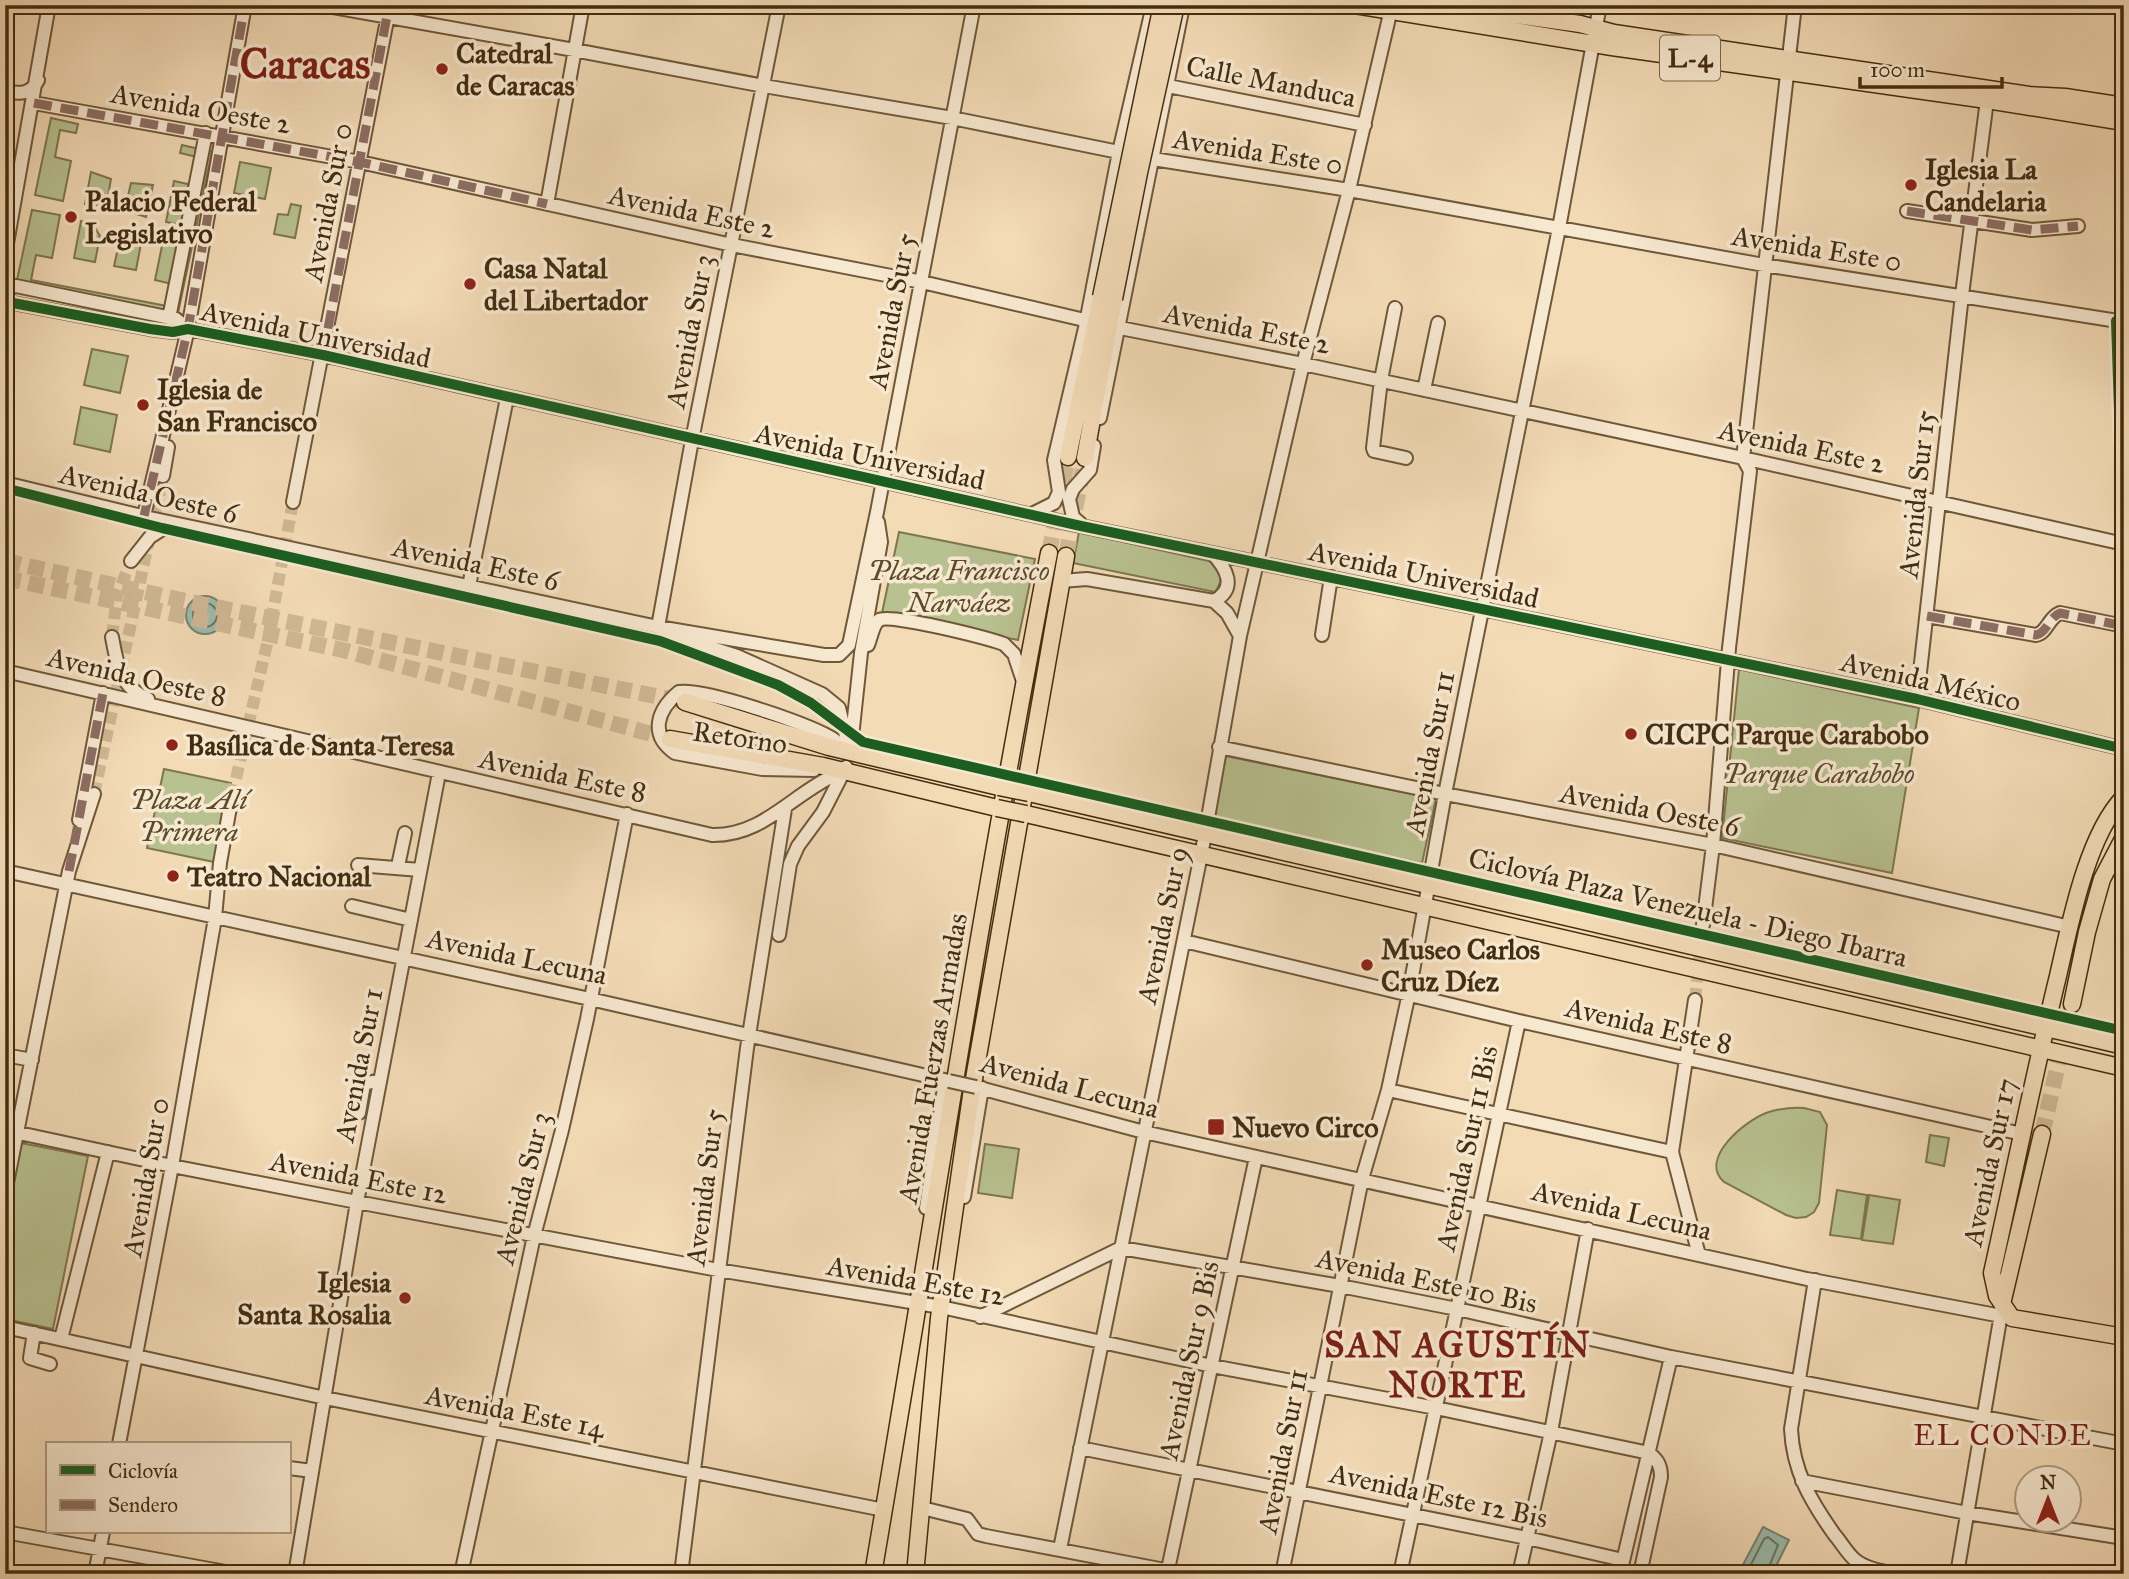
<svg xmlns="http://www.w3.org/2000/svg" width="2129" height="1579" viewBox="0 0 2129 1579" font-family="'IM FELL Great Primer',serif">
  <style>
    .green { fill: #b8c190; stroke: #7e7750; stroke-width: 2 }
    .water { fill: #9bbbac; stroke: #78826e; stroke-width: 2 }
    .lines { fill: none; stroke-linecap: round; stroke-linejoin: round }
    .shore { stroke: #6f745e; stroke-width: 2 }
    .minor-tunnel { stroke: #d0b895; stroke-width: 12; stroke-dasharray: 12 6; stroke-linecap: butt }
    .major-tunnel { stroke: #d0b895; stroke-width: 16; stroke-dasharray: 16 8; stroke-linecap: butt }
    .minor-casing { stroke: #6f583a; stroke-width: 16 }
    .major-casing { stroke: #432d10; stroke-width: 19 }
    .minor { stroke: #f7e8d0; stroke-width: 12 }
    .major { stroke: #f3dbb6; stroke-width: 16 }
    .minor-bridge-casing { stroke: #6f583a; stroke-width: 16; stroke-linecap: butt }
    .major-bridge-casing { stroke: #432d10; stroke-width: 19; stroke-linecap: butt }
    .minor-bridge { stroke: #f7e8d0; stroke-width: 12 }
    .major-bridge { stroke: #f3dbb6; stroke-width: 16 }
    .quiet { stroke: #8d6e63; stroke-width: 9; stroke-dasharray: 18 9; stroke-linecap: butt }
    .cycleway-casing { stroke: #f7e8d0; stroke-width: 15 }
    .cycleway { stroke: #1b5e20; stroke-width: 10 }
    .poi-dot { fill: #8f2418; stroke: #f7e8d0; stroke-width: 2.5 }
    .labels { text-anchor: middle; stroke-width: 7; stroke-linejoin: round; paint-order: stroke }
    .shield { fill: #f7e8d0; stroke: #79654a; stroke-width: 2 }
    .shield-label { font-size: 26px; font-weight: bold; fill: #432d10 }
    .poi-label { font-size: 28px; font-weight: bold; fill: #432d10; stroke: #f7e8d0; text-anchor: start }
    .street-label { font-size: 28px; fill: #432d10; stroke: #f7e8d0 }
    .park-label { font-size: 28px; font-style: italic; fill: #5a4b2a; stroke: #f7e8d0 }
    .neighbourhood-label { font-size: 30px; letter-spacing: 2px; fill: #7a1f14; stroke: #f7e8d0 }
    .district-label { font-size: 35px; font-weight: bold; letter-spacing: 2px; fill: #7a1f14; stroke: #f7e8d0 }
    .town-label { font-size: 42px; font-weight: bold; fill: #7a1f14; stroke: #f7e8d0 }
  </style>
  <rect width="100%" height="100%" fill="#f3dbb6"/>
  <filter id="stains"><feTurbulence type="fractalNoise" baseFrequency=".00286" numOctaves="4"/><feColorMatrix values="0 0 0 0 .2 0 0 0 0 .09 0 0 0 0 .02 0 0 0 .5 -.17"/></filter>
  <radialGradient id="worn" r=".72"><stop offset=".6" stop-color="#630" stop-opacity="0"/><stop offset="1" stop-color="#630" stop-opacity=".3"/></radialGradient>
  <!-- green -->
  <path class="green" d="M 51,118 L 78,124 L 76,133 L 60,130 L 55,157 L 71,161 L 63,201 L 35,195 Z
    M 182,145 L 212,152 L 196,228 L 166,222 L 174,181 L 192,185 L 197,157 L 180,153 Z
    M 240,162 L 271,168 L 265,199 L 234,193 Z
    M 91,172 L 111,179 L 108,196 L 95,206 L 85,204 Z
    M 131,183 L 153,185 L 146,217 L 136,214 L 127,200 Z
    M 291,204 L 301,206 L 295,238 L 274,234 L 278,214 L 288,215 Z
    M 32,210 L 60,215 L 52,258 L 36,255 L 31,280 L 167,306 L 172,284 L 155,280 L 164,236 L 193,242 L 178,313 L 17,280 Z
    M 81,221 L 92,223 L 100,236 L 95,262 L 74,258 Z
    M 131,231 L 143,233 L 136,270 L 114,266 L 120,239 Z
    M 92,349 L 128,356 L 120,393 L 84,385 Z
    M 81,407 L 117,415 L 110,452 L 74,444 Z
    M 899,532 L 1035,559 L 1018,640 L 882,613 Z
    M 1079,532 L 1218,563 C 1221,575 1223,581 1215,592 L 1073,563 Z
    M 1739,669 L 1919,708 L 1892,873 L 1722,838 Z
    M 1226,756 L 1436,799 L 1422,863 L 1213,820 Z
    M 164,769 L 231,783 L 214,862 L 147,848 Z
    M 1804,1108 L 1820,1112 L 1827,1125 L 1819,1203 L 1814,1212 L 1806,1217 L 1796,1218 L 1786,1215 L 1724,1182 C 1698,1159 1745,1121 1766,1113 C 1778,1109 1791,1107 1804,1108 Z
    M 1930,1135 L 1949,1138 L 1944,1166 L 1926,1162 Z
    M 21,1143 L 88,1156 L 53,1329 L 5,1319 L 5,1218 Z
    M 985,1144 L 1019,1149 L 1012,1198 L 978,1193 Z
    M 1837,1190 L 1867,1195 L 1861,1239 L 1830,1235 Z
    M 1869,1195 L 1900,1200 L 1893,1244 L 1862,1240 Z"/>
  <!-- water -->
  <path class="water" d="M186 615a19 19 0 1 1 38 0a19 19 0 1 1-38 0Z
    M 1763,1527 L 1789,1540 L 1772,1574 L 1738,1574 Z"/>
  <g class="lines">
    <!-- shore -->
    <path class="shore" d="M193 615a12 12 0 1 1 24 0a12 12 0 1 1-24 0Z
      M 1746,1574 L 1764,1539 L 1768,1537 L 1778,1545 L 1766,1574"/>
    <!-- minor-tunnel -->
    <path class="minor-tunnel" d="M 112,637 L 117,595 L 131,561
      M 94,794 L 163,476
      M 232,796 L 267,644 L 293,502
      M 1695,1000 L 1703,925"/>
    <!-- major-tunnel -->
    <path class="major-tunnel" d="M 1049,553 L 1068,457
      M 1066,556 L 1085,458
      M 5,561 L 181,600 L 685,702
      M 5,578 L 343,650 L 670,739
      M 2042,1134 L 2072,1004"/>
    <defs>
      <path id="minor" d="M 322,5 L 574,50 L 764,86 L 952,118 L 1153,159 L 1349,190 L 1764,265 L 2124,322
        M 779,5 L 692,440 L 658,627 L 824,655 L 839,655 L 849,645 L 877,512 L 974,5
        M 1168,86 L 1365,125
        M 5,91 C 19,94 31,95 38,80
        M 34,103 L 360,162 L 732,245 L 922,282 L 1110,326 L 1303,364 L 1743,458 L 2124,544
        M 547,204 L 583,5
        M 1907,211 L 2032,230 L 2078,226
        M 5,255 L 49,5
        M 5,288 L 16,286 L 176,319 L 188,329
        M 5,296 L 13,303 L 150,329 L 173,332 L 188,329 L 323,355 L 1081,526 L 1917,699 L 2124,749
        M 1395,308 L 1381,380 L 1373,448 L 1374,451 L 1406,458
        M 169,318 L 206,133
        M 1424,390 L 1438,323
        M 1100,418 L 1182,11
        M 163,476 L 168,447
        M 5,483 L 150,518 L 658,627 L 668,634 L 737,656 L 822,694 L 839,708 L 850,752
        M 293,502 L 390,5
        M 1032,514 L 1054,503 L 1059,492 L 1054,460 L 1085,328 L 1119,152 L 1153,5
        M 144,516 L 188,329 L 245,5
        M 1081,524 L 1073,517 L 1069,499 L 1073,489 L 1090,470 L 1094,446
        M 1212,553 C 1226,568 1238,588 1214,601
        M 131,561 L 150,537 L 172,523
        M 1061,581 L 1087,579 L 1214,601 L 1227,613 L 1240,636
        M 469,586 L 507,398
        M 1927,616 L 2036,635 C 2047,633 2048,618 2060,613 L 2124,626
        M 1322,635 L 1331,577
        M 112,637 C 117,665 120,687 148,699
        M 868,645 C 871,638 873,624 879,620 C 891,613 987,638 1004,644 L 1014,654 L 1023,681
        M 5,671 L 712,835 C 757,836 784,804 820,783 C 828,778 837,774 845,770
        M 1917,699 L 1962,295 L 1987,100
        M 851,746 L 861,653 L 881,542 L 878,522
        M 1219,747 L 1445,794 L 1713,845 L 2070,927
        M 814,770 L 762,769 L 675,753 C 649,735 657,710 679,692 C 707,689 802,722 830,737 C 836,740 841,746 847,750
        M 79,820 L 103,693
        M 358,865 L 420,870
        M 398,866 L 405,833
        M 5,871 L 590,999 L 949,1081
        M 352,906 L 411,920
        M 1703,925 L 1713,845 L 1729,648 L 1750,471 L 1743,458 L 1795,5
        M 779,935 L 790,864 L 798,846 L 823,812 L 846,767
        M 1184,941 L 1519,1021 L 2022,1134
        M 1695,1000 L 1672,1152 L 1699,1255
        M 5,1055 L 32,1060
        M 976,1087 L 1144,1132 L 1807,1279 L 2012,1318
        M 1388,1090 L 1672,1152
        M 359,1113 L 364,1084 L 380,1080
        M 5,1130 L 172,1166 L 357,1202 L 718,1270 L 941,1307 L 1212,1366 L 1436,1408 L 1649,1453 C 1658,1460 1661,1466 1661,1477 L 1640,1574
        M 5,1193 L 69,871 L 94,794
        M 964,1197 L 982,1088
        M 926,1208 L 945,1081
        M 1815,1280 L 1791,1429 C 1793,1471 1810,1500 1834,1534 C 1841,1542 1847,1553 1855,1560 C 1866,1569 1882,1571 1896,1574
        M 980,1317 L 1121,1248 L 1340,1286 L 1457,1309 L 1671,1357 L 2124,1444
        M 5,1327 L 325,1398 L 884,1510
        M 34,1333 L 30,1358 L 50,1364
        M 61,1339 L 108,1152
        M 119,1444 L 172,1166 L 215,918 L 220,863 L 232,796
        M 1080,1448 L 1527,1538 L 1623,1560
        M 289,1468 L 312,1471
        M 1802,1481 L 1967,1513 L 2124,1538
        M 922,1508 L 967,1519 L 978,1534 L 986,1536 L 1186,1574
        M 5,1532 L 237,1574
        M 1060,1549 L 1205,835 L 1240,636 L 1303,364 L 1349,190 L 1392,5
        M 95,1574 L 103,1532
        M 295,1574 L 357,1202 L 439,773
        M 461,1574 L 534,1236 L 562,1130 L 587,1019 L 627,814
        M 681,1574 L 747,1048 L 785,809
        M 1167,1574 L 1256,1157
        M 1282,1574 L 1362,1179 L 1388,1090 L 1409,993 L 1445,794 L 1559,228 L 1600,5
        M 1400,1574 L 1519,1021
        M 1519,1574 L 1551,1432 L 1588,1229
        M 1620,1574 L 1671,1357
        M 1957,1574 L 2002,1308"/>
      <path id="major" d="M 1355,5 L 1612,47 L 1987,100 L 2124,122
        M 1445,5 L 1580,24 L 1614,33 L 2029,95 L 2065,97 L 2124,106
        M 1068,457 L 1101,297
        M 1085,458 L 1114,299
        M 685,702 L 829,747 L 999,787
        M 670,739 L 823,766 L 997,808
        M 1029,793 L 2124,1046
        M 2124,797 C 2087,835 2070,924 2058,976 C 2034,1074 2014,1174 1992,1273 L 1997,1296 L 2012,1318 L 2124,1337
        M 1026,814 L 2124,1068
        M 2072,1004 L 2087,932 L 2102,879 L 2124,837
        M 2002,1304 L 2042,1134
        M 873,1574 C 931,1233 983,892 1049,553
        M 915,1574 L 939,1318 L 971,1096 L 1066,556"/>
    </defs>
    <!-- minor casing -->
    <use href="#minor" class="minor-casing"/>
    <!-- major casing -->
    <use href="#major" class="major-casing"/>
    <!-- minor -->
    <use href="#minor" class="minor"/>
    <!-- major -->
    <use href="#major" class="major"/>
    <defs>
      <path id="minor-bridge" d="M 949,1081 L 976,1087"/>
      <path id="major-bridge" d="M 1101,297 L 1162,5
        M 1114,299 L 1139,173 L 1176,5
        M 999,787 L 1029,793
        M 997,808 L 1026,814"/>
    </defs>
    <!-- minor-bridge casing -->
    <use href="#minor-bridge" class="minor-bridge-casing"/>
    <!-- major-bridge casing -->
    <use href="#major-bridge" class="major-bridge-casing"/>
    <!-- minor-bridge -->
    <use href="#minor-bridge" class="minor-bridge"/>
    <!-- major-bridge -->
    <use href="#major-bridge" class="major-bridge"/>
    <!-- quiet -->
    <path class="quiet" d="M 34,103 L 360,162 L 547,204
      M 1907,211 L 2032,230 L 2078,226
      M 323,355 L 387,16
      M 144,516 L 188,329 L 245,5
      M 1927,616 L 2036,635 C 2047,633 2048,618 2060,613 L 2124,626
      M 69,871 L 103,693"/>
    <defs>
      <path id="cycleway" d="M 5,296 L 13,303 L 150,329 L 173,332 L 188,329 L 323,355 L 1081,526 L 1917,699 L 2124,749
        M 2116,321 L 2120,439 L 2124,460
        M 5,488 L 162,528 L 660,641 L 778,685 L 811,703 L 863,742 L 2124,1031"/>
    </defs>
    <!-- cycleway casing -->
    <use href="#cycleway" class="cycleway-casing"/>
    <!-- cycleway -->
    <use href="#cycleway" class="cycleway"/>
  </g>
  <!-- markers -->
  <g class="poi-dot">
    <circle cx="442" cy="69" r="7"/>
    <circle cx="1911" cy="185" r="7"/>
    <circle cx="71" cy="217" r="7"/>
    <circle cx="470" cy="284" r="7"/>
    <circle cx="143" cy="405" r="7"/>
    <circle cx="1631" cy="734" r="7"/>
    <circle cx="172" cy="745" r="7"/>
    <circle cx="173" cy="876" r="7"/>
    <circle cx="1367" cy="965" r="7"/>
    <rect x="1207" y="1118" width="18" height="18" rx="3.5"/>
    <circle cx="405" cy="1298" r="7"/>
  </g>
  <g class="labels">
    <!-- shield labels -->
    <rect class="shield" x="1660" y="35.5" width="60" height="45" rx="5"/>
    <g class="shield-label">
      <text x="1690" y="67">L-4</text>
    </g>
    <!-- poi labels -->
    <g class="poi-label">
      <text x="456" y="63">Catedral<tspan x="456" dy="32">de Caracas</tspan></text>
      <text x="1925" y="179">Iglesia La<tspan x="1925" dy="32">Candelaria</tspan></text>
      <text x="85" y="211">Palacio Federal<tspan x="85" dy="32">Legislativo</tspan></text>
      <text x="484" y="278">Casa Natal<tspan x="484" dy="32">del Libertador</tspan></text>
      <text x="157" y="399">Iglesia de<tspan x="157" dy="32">San Francisco</tspan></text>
      <text x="1645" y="744">CICPC Parque Carabobo</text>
      <text x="186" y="755">Basílica de Santa Teresa</text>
      <text x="187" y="886">Teatro Nacional</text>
      <text x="1381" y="959">Museo Carlos<tspan x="1381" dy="32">Cruz Díez</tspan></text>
      <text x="1232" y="1137">Nuevo Circo</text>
      <text x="391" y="1292" text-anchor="end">Iglesia<tspan x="391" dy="32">Santa Rosalia</tspan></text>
    </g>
    <!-- street labels -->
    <g class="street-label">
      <text transform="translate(1271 81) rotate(11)" y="10">Calle Manduca</text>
      <text transform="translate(201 108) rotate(10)" y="10">Avenida Oeste 2</text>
      <text transform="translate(1258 151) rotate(9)" y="10">Avenida Este 0</text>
      <text transform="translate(327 202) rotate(-79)" y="10">Avenida Sur 0</text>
      <text transform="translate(692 211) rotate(12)" y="10">Avenida Este 2</text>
      <text transform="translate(1817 248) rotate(9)" y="10">Avenida Este 0</text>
      <text transform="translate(891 311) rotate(-79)" y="10">Avenida Sur 5</text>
      <text transform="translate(1247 328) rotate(11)" y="10">Avenida Este 2</text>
      <text transform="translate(689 331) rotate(-79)" y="10">Avenida Sur 3</text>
      <text transform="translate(316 334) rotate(12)" y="10">Avenida Universidad</text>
      <text transform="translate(1802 446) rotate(12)" y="10">Avenida Este 2</text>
      <text transform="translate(870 456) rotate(12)" y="10">Avenida Universidad</text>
      <text transform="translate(149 493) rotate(13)" y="10">Avenida Oeste 6</text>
      <text transform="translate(1916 494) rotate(-84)" y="10">Avenida Sur 15</text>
      <text transform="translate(476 563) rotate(12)" y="10">Avenida Este 6</text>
      <text transform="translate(1424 574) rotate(12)" y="10">Avenida Universidad</text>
      <text transform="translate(137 676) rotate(13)" y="10">Avenida Oeste 8</text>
      <text transform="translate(1931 681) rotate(13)" y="10">Avenida México</text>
      <text transform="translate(740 737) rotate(8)" y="10">Retorno</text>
      <text transform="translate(1429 753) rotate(-79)" y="10">Avenida Sur 11</text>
      <text transform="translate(563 775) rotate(12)" y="10">Avenida Este 8</text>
      <text transform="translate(1650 809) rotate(11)" y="10">Avenida Oeste 6</text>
      <text transform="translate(1688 907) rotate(13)" y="10">Ciclovía Plaza Venezuela - Diego Ibarra</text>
      <text transform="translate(1162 925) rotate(-78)" y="10">Avenida Sur 9</text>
      <text transform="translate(517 956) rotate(12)" y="10">Avenida Lecuna</text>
      <text transform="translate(1649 1025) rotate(13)" y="10">Avenida Este 8</text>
      <text transform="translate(932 1058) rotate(-80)" y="10">Avenida Fuerzas Armadas</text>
      <text transform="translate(358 1065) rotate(-79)" y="10">Avenida Sur 1</text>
      <text transform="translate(1070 1085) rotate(15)" y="10">Avenida Lecuna</text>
      <text transform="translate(1466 1148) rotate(-78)" y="10">Avenida Sur 11 Bis</text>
      <text transform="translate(1989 1162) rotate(-78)" y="10">Avenida Sur 17</text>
      <text transform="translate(145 1177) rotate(-80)" y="10">Avenida Sur 0</text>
      <text transform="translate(359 1177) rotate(11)" y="10">Avenida Este 12</text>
      <text transform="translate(704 1187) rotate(-83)" y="10">Avenida Sur 5</text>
      <text transform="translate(522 1188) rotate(-76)" y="10">Avenida Sur 3</text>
      <text transform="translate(1622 1210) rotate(13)" y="10">Avenida Lecuna</text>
      <text transform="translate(916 1280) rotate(10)" y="10">Avenida Este 12</text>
      <text transform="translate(1427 1280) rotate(12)" y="10">Avenida Este 10 Bis</text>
      <text transform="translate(1188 1360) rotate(-78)" y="10">Avenida Sur 9 Bis</text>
      <text transform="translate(515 1411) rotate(11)" y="10">Avenida Este 14</text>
      <text transform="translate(1282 1451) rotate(-79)" y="10">Avenida Sur 11</text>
      <text transform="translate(1439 1495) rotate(12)" y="10">Avenida Este 12 Bis</text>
    </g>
    <!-- park labels -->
    <g class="park-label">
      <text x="959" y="580">Plaza Francisco<tspan x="959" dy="32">Narváez</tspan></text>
      <text x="1819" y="783">Parque Carabobo</text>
      <text x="189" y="809">Plaza Alí<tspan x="189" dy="32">Primera</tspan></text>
    </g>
    <!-- neighbourhood labels -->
    <g class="neighbourhood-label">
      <text x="2003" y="1445">EL CONDE</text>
    </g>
    <!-- district labels -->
    <g class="district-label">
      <text x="1458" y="1357">SAN AGUSTÍN<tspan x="1458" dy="40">NORTE</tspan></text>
    </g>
    <!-- town labels -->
    <g class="town-label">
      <text x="305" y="78">Caracas</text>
    </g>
  </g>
  <!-- margin -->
  <rect width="2129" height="1579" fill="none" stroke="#f3dbb6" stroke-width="28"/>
  <rect x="7" y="7" width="2115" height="1565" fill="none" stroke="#432d10" stroke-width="3.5"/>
  <rect x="14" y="14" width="2101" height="1551" fill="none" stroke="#432d10" stroke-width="2"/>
  <!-- legend -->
  <rect x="46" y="1442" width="245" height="91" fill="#f7e8d0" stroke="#af9d83" stroke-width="2"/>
  <rect x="60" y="1465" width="35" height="10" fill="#1b5e20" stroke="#af9d83" stroke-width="2"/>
  <text x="108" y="1478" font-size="21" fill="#432d10">Ciclovía</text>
  <rect x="60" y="1500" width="35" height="10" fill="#8d6e63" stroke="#af9d83" stroke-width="2"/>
  <text x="108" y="1512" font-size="21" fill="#432d10">Sendero</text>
  <!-- north arrow -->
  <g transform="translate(2048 1499)"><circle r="33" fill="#f7e8d0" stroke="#af9d83" stroke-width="2"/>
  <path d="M0-5L12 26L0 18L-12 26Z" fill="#8f2418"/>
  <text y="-10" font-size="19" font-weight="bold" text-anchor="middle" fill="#432d10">N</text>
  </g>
  <!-- scale -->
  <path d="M1860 77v10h142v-10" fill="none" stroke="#432d10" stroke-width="3.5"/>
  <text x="1870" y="77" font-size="21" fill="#432d10" stroke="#f7e8d0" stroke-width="5" paint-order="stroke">100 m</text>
  <rect width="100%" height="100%" filter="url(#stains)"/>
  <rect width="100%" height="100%" fill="url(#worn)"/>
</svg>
